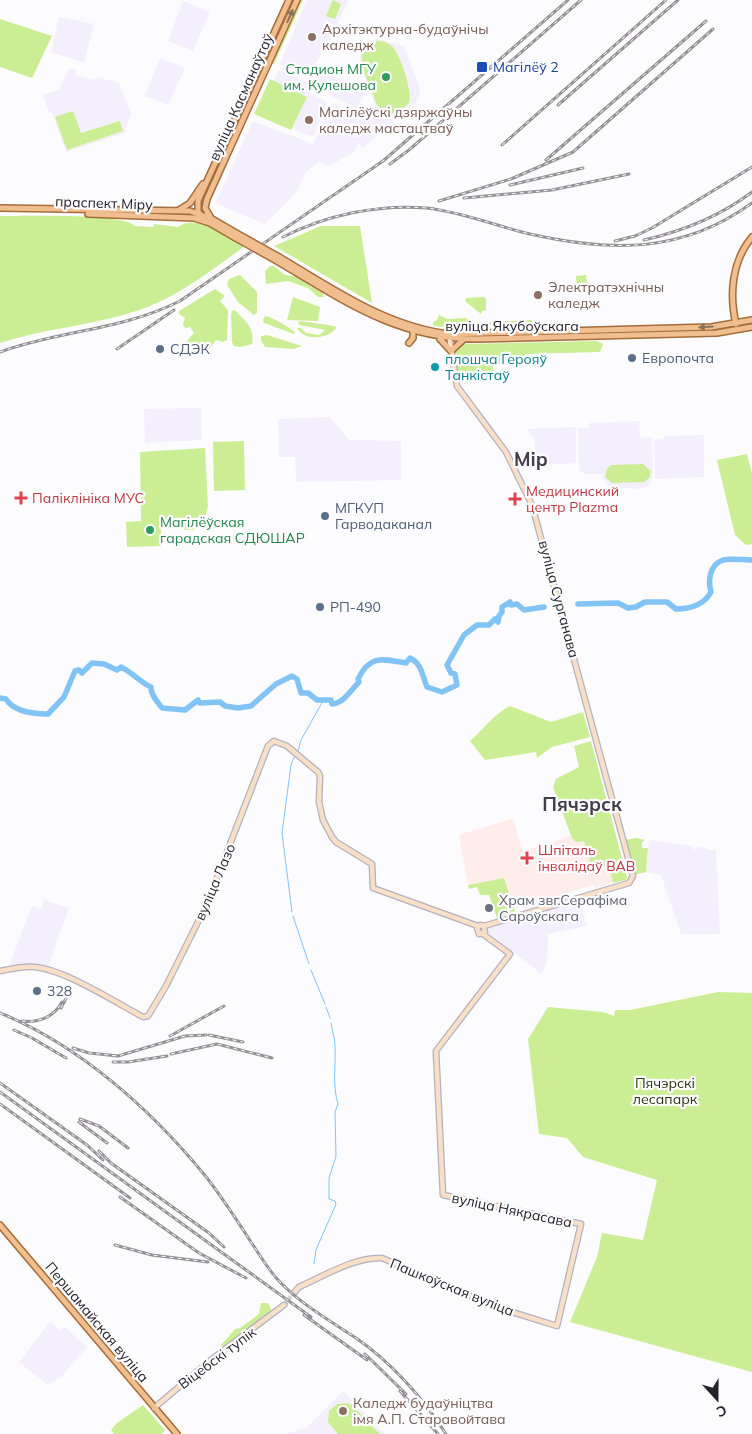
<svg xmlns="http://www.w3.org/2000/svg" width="752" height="1434" viewBox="0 0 752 1434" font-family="Mulish,sans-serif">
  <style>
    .education { fill: #f4effc }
    .medical { fill: #feedeb }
    .green { fill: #cbee94 }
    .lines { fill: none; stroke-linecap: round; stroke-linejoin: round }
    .stream { stroke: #82c3f6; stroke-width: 1 }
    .river { stroke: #82c3f6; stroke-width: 5.5 }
    .secondary-tunnel { stroke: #d1d0d3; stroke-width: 4.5; stroke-dasharray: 4.5 2; stroke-linecap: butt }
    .secondary-casing { stroke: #b5b1c0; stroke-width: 7 }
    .primary-casing { stroke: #a46d3b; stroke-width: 8 }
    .secondary { stroke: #f8dfc7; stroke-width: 4.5 }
    .primary { stroke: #f1bf8f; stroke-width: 5 }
    .rail-casing { stroke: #949297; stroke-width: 3 }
    .rail { stroke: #fcfbfe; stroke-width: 1; stroke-dasharray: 4; stroke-linecap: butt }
    .primary-bridge-casing { stroke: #a46d3b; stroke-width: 8; stroke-linecap: butt }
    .primary-bridge { stroke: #f1bf8f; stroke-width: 5 }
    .oneway { fill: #8b715c }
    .education-dot { fill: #8d6e63; stroke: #fcfbfe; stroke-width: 2 }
    .transit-dot { fill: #1a4fb4; stroke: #fcfbfe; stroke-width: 2 }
    .leisure-dot { fill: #2e9e5b; stroke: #fcfbfe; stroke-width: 2 }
    .service-dot { fill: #5c6f8a; stroke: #fcfbfe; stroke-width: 2 }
    .culture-dot { fill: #0f9aa8; stroke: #fcfbfe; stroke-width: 2 }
    .health-dot { fill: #e0444e; stroke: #fcfbfe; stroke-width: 2 }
    .worship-dot { fill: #6b7280; stroke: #fcfbfe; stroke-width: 2 }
    .labels { text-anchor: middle; stroke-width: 4.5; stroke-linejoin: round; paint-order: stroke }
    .education-label { font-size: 14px; fill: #785e54; stroke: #fcfbfe; text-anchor: start }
    .transit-label { font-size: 14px; fill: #164399; stroke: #fcfbfe; text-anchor: start }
    .leisure-label { font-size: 14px; fill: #27864d; stroke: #fcfbfe; text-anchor: end }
    .street-label { font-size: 14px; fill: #252329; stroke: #fcfbfe }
    .service-label { font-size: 14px; fill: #4e5e75; stroke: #fcfbfe; text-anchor: start }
    .culture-label { font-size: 14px; fill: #0d838f; stroke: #fcfbfe; text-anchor: start }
    .health-label { font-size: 14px; fill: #be3a42; stroke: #fcfbfe; text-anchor: start }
    .worship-label { font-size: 14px; fill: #5b616d; stroke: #fcfbfe; text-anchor: start }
    .park-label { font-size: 14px; fill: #2a3712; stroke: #fcfbfe }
    .district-label { font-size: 19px; font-weight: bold; fill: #413d4a; stroke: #fcfbfe }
  </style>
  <rect width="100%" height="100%" fill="#fcfbfe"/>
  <!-- education -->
  <path class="education" d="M 307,0 L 348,0 L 328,45 L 307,75 L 280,64 Z
    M 183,1 L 210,12 L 193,51 L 168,41 Z
    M 59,17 L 94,24 L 84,63 L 51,52 Z
    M 377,39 L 404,46 L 420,89 L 418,101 L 363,148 L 358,143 L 354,152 L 329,166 L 319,161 L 306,172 L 295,194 L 265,224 L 218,204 L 216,202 L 253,121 L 313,144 L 332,103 L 355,112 L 376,107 L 361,68 L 360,57 L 363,47 Z
    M 160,58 L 185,68 L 168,105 L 145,96 Z
    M 73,68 L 77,71 L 76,76 L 93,80 L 98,77 L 119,83 L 131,113 L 125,133 L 66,152 L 52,112 L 49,113 L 43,95 L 59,90 L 68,70 Z
    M 279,70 L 313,85 L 308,96 L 312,95 L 327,102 L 314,135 L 310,136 L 292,128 L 307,97 L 273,81 Z
    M 321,72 L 364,89 L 365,91 L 358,108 L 332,97 L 330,91 L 315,85 Z
    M 201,408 L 202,440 L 145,443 L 144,409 Z
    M 330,417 L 349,440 L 401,441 L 401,480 L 296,482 L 295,457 L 279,457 L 278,419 Z
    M 639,421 L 640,438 L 652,437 L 653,478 L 649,486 L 642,489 L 608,487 L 601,474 L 584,474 L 579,470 L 578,428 L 589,428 L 589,423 Z
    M 576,427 L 576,463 L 543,465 L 537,461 L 534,440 L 527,429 Z
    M 704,435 L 704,477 L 655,479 L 654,440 L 664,439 L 665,436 Z
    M 652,840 L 692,846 L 694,850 L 699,847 L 706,847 L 707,850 L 716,849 L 720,934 L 681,934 L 661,875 L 646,872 L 649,841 Z
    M 44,900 L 69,908 L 48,966 L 39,964 L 9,966 L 32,906 L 41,909 Z
    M 580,901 L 587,926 L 548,934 L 547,961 L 543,972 L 540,973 L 489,933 L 489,927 Z
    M 50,1322 L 60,1330 L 64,1326 L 87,1347 L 62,1376 L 48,1385 L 19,1362 Z
    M 343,1391 L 385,1434 L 285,1434 L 306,1428 Z"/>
  <!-- medical -->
  <path class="medical" d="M 513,818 L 522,850 L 540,847 L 569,836 L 575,838 L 585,836 L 594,868 L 609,864 L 614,882 L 595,888 L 593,885 L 514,909 L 504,878 L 468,885 L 459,835 Z"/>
  <!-- green -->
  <path class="green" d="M 300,0 L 303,0 L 274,64 L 272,64 Z
    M 333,0 L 341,4 L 335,19 L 326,16 Z
    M 0,19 L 52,36 L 32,78 L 0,67 Z
    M 377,41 C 382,41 387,42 392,46 C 400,54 413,92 409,103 L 399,112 C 393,114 386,114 381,109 C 375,104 373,94 370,87 C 364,71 352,47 377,41 Z
    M 261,66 L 265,67 L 236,129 L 234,128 Z
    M 270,79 L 307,97 L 291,130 L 254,114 Z
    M 73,111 L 81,133 L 120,121 L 123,131 L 67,150 L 55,117 Z
    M 232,132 L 235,133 L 202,203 Z
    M 0,216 C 23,216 124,213 135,226 L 153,227 L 154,224 L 178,227 C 195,213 229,237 245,246 C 209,272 173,301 130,313 C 87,326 42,329 0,343 Z
    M 321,226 L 360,226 L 372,303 L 274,246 Z
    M 270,266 L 274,266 L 285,275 L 299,277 L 310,286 L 322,292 L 324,297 L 318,297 L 308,288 L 288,281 L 266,284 L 265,271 Z
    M 240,275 L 257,292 L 257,313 L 254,315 L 238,302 L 227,285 L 229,279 Z
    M 586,275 L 588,291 L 577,292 L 576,276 Z
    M 215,289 L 225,296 L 220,301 L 228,310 L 227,340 L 223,342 L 216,340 L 209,349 L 198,344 L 187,347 L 185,343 L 194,333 L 190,327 L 185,328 L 183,324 L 185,318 L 179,314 L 179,311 Z
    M 293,297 L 320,307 L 318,321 L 287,320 Z
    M 483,297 L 486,298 L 486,310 L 482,311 L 481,314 L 465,301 L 466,298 Z
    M 235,310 C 245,322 255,326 252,344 L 240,347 L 234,346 L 232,342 L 231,315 L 232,311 Z
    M 439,315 L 447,319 L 465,318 L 473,320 L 474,325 L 439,327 L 433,325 L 433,322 L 437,320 Z
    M 265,316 C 273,317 288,327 295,332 L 294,334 L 264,323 L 263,320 Z
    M 531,320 L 535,324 L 532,326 L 483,325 L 488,322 Z
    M 300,321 C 311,323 327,324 337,327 C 329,339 305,342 297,328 L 301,328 L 306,333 L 319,335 L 325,330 L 300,325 L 298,323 Z
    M 267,335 L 302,346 L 294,349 L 265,347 L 261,340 L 261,336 Z
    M 597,341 L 603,344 L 600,352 L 525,354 L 524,363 L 493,364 L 493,374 L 457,375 L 455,352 L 459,344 Z
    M 244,441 L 245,490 L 214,491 L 213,442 Z
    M 205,448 L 208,506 L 204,524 C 194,533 182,532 171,523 L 161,524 L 161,546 L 127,547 L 126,522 L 141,521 L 140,452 Z
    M 747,454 L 752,474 L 752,544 L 746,545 L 735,535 L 717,460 Z
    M 643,464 L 651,471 L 650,477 L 644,482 L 612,483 L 605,477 L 607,469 L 611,465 Z
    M 510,706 L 551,722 L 583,712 L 590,737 L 552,747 L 537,758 L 536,752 L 485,760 L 470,741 C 484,729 494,714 510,706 Z
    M 591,741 L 627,877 L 626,880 L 613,883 L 609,865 L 588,870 L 586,863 L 590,861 L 584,841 L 576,842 L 572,838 L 553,787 L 556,779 L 579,767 L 574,746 Z
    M 637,838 L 645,840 L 642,842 L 642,848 L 648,848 L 646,872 L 634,875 L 624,840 Z
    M 504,878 L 515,912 L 497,918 L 489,895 L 480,895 L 477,887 L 469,889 L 468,885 Z
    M 718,992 L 752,993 L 752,1372 L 570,1322 L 597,1257 L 602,1233 L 643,1240 L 657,1180 L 583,1157 L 567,1138 L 539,1134 L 528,1039 L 548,1007 L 603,1012 L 614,1016 L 615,1010 L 630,1010 Z
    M 261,1303 L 268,1303 L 272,1311 L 249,1332 L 223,1347 L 221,1345 L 235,1329 L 240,1328 L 259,1314 Z
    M 348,1403 L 352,1405 L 380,1434 L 338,1434 L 328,1422 L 329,1411 L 337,1404 Z
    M 143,1405 L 165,1430 L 162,1434 L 114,1434 L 111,1430 L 117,1423 Z"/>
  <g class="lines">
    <!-- stream -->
    <path class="stream" d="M 298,751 L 301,740 L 323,701
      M 292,912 L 282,833 L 291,765 L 295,755
      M 293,916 L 309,964
      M 311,970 L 325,1004
      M 326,1007 L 330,1018
      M 314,1264 L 316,1250 L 336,1204 L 335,1201 L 329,1199 L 329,1178 L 336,1156 L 335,1112 L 338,1104 C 332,1084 336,1067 335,1046 C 335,1038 332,1030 331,1023"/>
    <!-- river -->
    <path class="river" d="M 578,604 L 618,603 L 628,608 L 636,607 L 645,602 L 667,602 L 676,609 C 690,609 704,605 711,592 C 708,581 709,565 723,560 C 730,558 744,560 752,560
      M 0,698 L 6,699 C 14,712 33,714 48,714 L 64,697 L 75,671 L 79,670 L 82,673 L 92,663 L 104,664 L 117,670 L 121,667 C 132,672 142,684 151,687 C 150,694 158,702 162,708 L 185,710 L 198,700 L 200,703 L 220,702 L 225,706 L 238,708 L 251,706 L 276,684 L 292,676 L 297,679 L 301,693 L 308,693 L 317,700 L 331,700 L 332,704 C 344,703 351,690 359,682 L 358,679 C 370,654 383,659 406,663 L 410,658 C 422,664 422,675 427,687 L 442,692 L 457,685 L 455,674 L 451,673 L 447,665 L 464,635 L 477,625 L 489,625 L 495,619 L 498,622 L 499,616 L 502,612 L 502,607 L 510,602 L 511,605 L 517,604 L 524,610 L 544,607"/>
    <!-- secondary-tunnel -->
    <path class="secondary-tunnel" d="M 284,1305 L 294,1293"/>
    <defs>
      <path id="secondary" d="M 449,335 L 457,386 L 506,452 L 532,505 L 633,876 L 629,883 L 484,926 L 480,925 L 477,928 L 479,934 L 485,932 L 484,926
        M 0,971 C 11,969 23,966 34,967 C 64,969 115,1002 143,1017 L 148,1016 L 166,986 L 206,906 L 268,746 L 274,741 L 287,746 L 318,772 L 320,776 L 319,802 L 323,820 L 332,837 L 336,842 L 372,864 L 373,888 L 478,926
        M 294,1293 L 299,1287 C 324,1276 354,1257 382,1258 L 496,1307 L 557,1326 L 581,1224 L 443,1195 L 436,1051 L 510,954 L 483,934
        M 154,1408 L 212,1359 L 284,1305"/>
      <path id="primary" d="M 0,208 L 190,211 L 212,219 L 236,233
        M 179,210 L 190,203 L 203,184
        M 88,214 L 194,218 L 210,223 L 234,237
        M 211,218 L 205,208 L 207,199 L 297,0
        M 207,222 L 198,212 L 198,201 L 289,0
        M 279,257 C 333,289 385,326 448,334 L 711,327 L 752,320
        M 277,261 C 343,300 397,339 477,339 L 717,333 L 752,327
        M 736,324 C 729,294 732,261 752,237
        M 440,339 L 451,351 L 464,339
        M 409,343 L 413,338 L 413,332
        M 0,1225 L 177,1434"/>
    </defs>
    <!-- secondary casing -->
    <use href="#secondary" class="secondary-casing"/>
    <!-- primary casing -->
    <use href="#primary" class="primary-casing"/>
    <!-- secondary -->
    <use href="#secondary" class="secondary"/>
    <!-- primary -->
    <use href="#primary" class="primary"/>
    <defs>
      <path id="rail" d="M 558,105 L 678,0
        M 502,145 L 666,0
        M 546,160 L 706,21
        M 390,164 L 409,150 L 581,0
        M 510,185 L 583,168
        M 464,198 L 552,190 L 629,174
        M 439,201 L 511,179 L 573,152 L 713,29
        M 283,237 C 326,215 378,204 427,208 C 462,212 496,226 530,234 C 611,252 682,254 752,203
        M 644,240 C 683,231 719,217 752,192
        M 615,241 L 635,236 L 652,228 L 752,167
        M 117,349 L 174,310
        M 0,352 C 61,330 120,331 180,301 L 383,161 L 568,0
        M 61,1008 L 71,989
        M 0,1013 C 79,1045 149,1108 203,1173 C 221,1195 236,1219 251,1242 C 260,1255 268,1270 280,1282 C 302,1305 329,1320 356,1338 C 391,1362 423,1398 446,1434
        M 22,1021 C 39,1023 54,1017 62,1002
        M 14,1030 L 32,1038 L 66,1058
        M 209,1035 L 243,1042
        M 170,1036 L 224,1006
        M 73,1048 L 89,1053 L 118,1056 L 185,1036 L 206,1035
        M 171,1054 L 217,1044 L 272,1058
        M 113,1062 L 128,1062 L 167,1056
        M 0,1083 L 87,1145 L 103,1160
        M 0,1092 L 311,1317
        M 0,1104 L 130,1198
        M 80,1119 L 99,1126 L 128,1148
        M 79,1122 L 107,1143
        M 99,1151 L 111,1163 L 209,1233 L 224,1247
        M 120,1197 L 199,1253 L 246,1278
        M 115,1245 L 152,1255 L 208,1262
        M 304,1315 L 367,1360
        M 365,1354 L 406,1394
        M 400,1391 L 438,1434"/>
    </defs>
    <!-- rail casing -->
    <use href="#rail" class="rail-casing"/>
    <!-- rail -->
    <use href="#rail" class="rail"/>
    <defs>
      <path id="primary-bridge" d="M 236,233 L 279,257
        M 234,237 L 277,261"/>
    </defs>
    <!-- primary-bridge casing -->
    <use href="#primary-bridge" class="primary-bridge-casing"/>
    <!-- primary-bridge -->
    <use href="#primary-bridge" class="primary-bridge"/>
  </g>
  <!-- one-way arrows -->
  <defs><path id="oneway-solid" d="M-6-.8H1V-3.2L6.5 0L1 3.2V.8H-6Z" transform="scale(1.25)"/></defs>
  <g class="oneway">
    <use href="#oneway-solid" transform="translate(290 16) rotate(-66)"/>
    <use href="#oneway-solid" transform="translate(706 327) rotate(177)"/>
  </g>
  <!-- markers -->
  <g class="education-dot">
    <circle cx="312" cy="37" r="5"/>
    <circle cx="309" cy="120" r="5"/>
    <circle cx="538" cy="295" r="5"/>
    <circle cx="343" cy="1411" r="5"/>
  </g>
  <rect class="transit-dot" x="476" y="61" width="12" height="12" rx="2.5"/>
  <g class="leisure-dot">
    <circle cx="386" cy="77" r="5"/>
    <circle cx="150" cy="530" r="5"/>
  </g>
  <g class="service-dot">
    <circle cx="160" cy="349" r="5"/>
    <circle cx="632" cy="358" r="5"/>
    <circle cx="325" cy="516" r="5"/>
    <circle cx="320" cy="607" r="5"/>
    <circle cx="37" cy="991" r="5"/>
  </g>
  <circle class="culture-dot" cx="435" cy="367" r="5"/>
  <g class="health-dot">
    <path d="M18.5 490.5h5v5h5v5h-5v5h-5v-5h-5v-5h5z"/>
    <path d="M512.5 491.5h5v5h5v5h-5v5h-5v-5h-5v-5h5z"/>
    <path d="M524.5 850.5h5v5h5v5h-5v5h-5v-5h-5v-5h5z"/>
  </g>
  <circle class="worship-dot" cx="489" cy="908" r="5"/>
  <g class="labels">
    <!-- education labels -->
    <g class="education-label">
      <text x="322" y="34">Архітэктурна-будаўнічы<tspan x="322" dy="16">каледж</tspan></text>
      <text x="319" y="117">Магілёўскі дзяржаўны<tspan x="319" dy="16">каледж мастацтваў</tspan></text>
      <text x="548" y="292">Электратэхнічны<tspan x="548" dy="16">каледж</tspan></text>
      <text x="353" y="1408">Каледж будаўніцтва<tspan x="353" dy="16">імя А.П. Старавойтава</tspan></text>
    </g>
    <!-- transit labels -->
    <g class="transit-label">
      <text x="493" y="72">Магілёў 2</text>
    </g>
    <!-- leisure labels -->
    <g class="leisure-label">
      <text x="376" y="74">Стадион МГУ<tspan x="376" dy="16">им. Кулешова</tspan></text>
      <text x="160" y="527" text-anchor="start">Магілёўская<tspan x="160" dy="16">гарадская СДЮШАР</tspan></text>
    </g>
    <!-- street labels -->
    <g class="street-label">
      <text transform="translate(241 97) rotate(-66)" y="5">вуліца Касманаўтаў</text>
      <text transform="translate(104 203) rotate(2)" y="5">праспект Міру</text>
      <text x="512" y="331">вуліца Якубоўскага</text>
      <text transform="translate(559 599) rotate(75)" y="5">вуліца Сурганава</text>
      <text transform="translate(215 882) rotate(-67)" y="5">вуліца Лазо</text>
      <text transform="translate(512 1210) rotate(12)" y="5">вуліца Някрасава</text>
      <text transform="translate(452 1287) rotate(22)" y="5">Пашкоўская вуліца</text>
      <text transform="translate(97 1322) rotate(50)" y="5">Першамайская вуліца</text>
      <text transform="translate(217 1358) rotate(-37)" y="5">Віцебскі тупік</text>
    </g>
    <!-- service labels -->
    <g class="service-label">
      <text x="170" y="354">СДЭК</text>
      <text x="642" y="363">Европочта</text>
      <text x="335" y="513">МГКУП<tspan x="335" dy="16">Гарводаканал</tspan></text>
      <text x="330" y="612">РП-490</text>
      <text x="47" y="996">328</text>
    </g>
    <!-- culture labels -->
    <g class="culture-label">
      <text x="445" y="364">плошча Герояў<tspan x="445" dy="16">Танкістаў</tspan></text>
    </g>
    <!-- health labels -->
    <g class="health-label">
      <text x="526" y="496">Медицинский<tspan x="526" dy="16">центр Plazma</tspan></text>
      <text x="32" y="503">Паліклініка МУС</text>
      <text x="538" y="855">Шпіталь<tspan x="538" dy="16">інвалідаў ВАВ</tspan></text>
    </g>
    <!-- worship labels -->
    <g class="worship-label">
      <text x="499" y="905">Храм звг.Серафіма<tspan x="499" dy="16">Сароўскага</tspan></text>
    </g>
    <!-- park labels -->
    <g class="park-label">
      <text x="665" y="1088">Пячэрскі<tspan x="665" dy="16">лесапарк</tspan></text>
    </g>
    <!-- district labels -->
    <g class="district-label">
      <text x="531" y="466">Мір</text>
      <text x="582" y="811">Пячэрск</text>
    </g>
  </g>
  <!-- north arrow -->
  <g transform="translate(717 1399) rotate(159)" stroke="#fcfbfe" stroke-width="4" paint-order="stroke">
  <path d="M0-4L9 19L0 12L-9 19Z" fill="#252329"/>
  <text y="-8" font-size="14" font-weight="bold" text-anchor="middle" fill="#252329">С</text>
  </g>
</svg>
